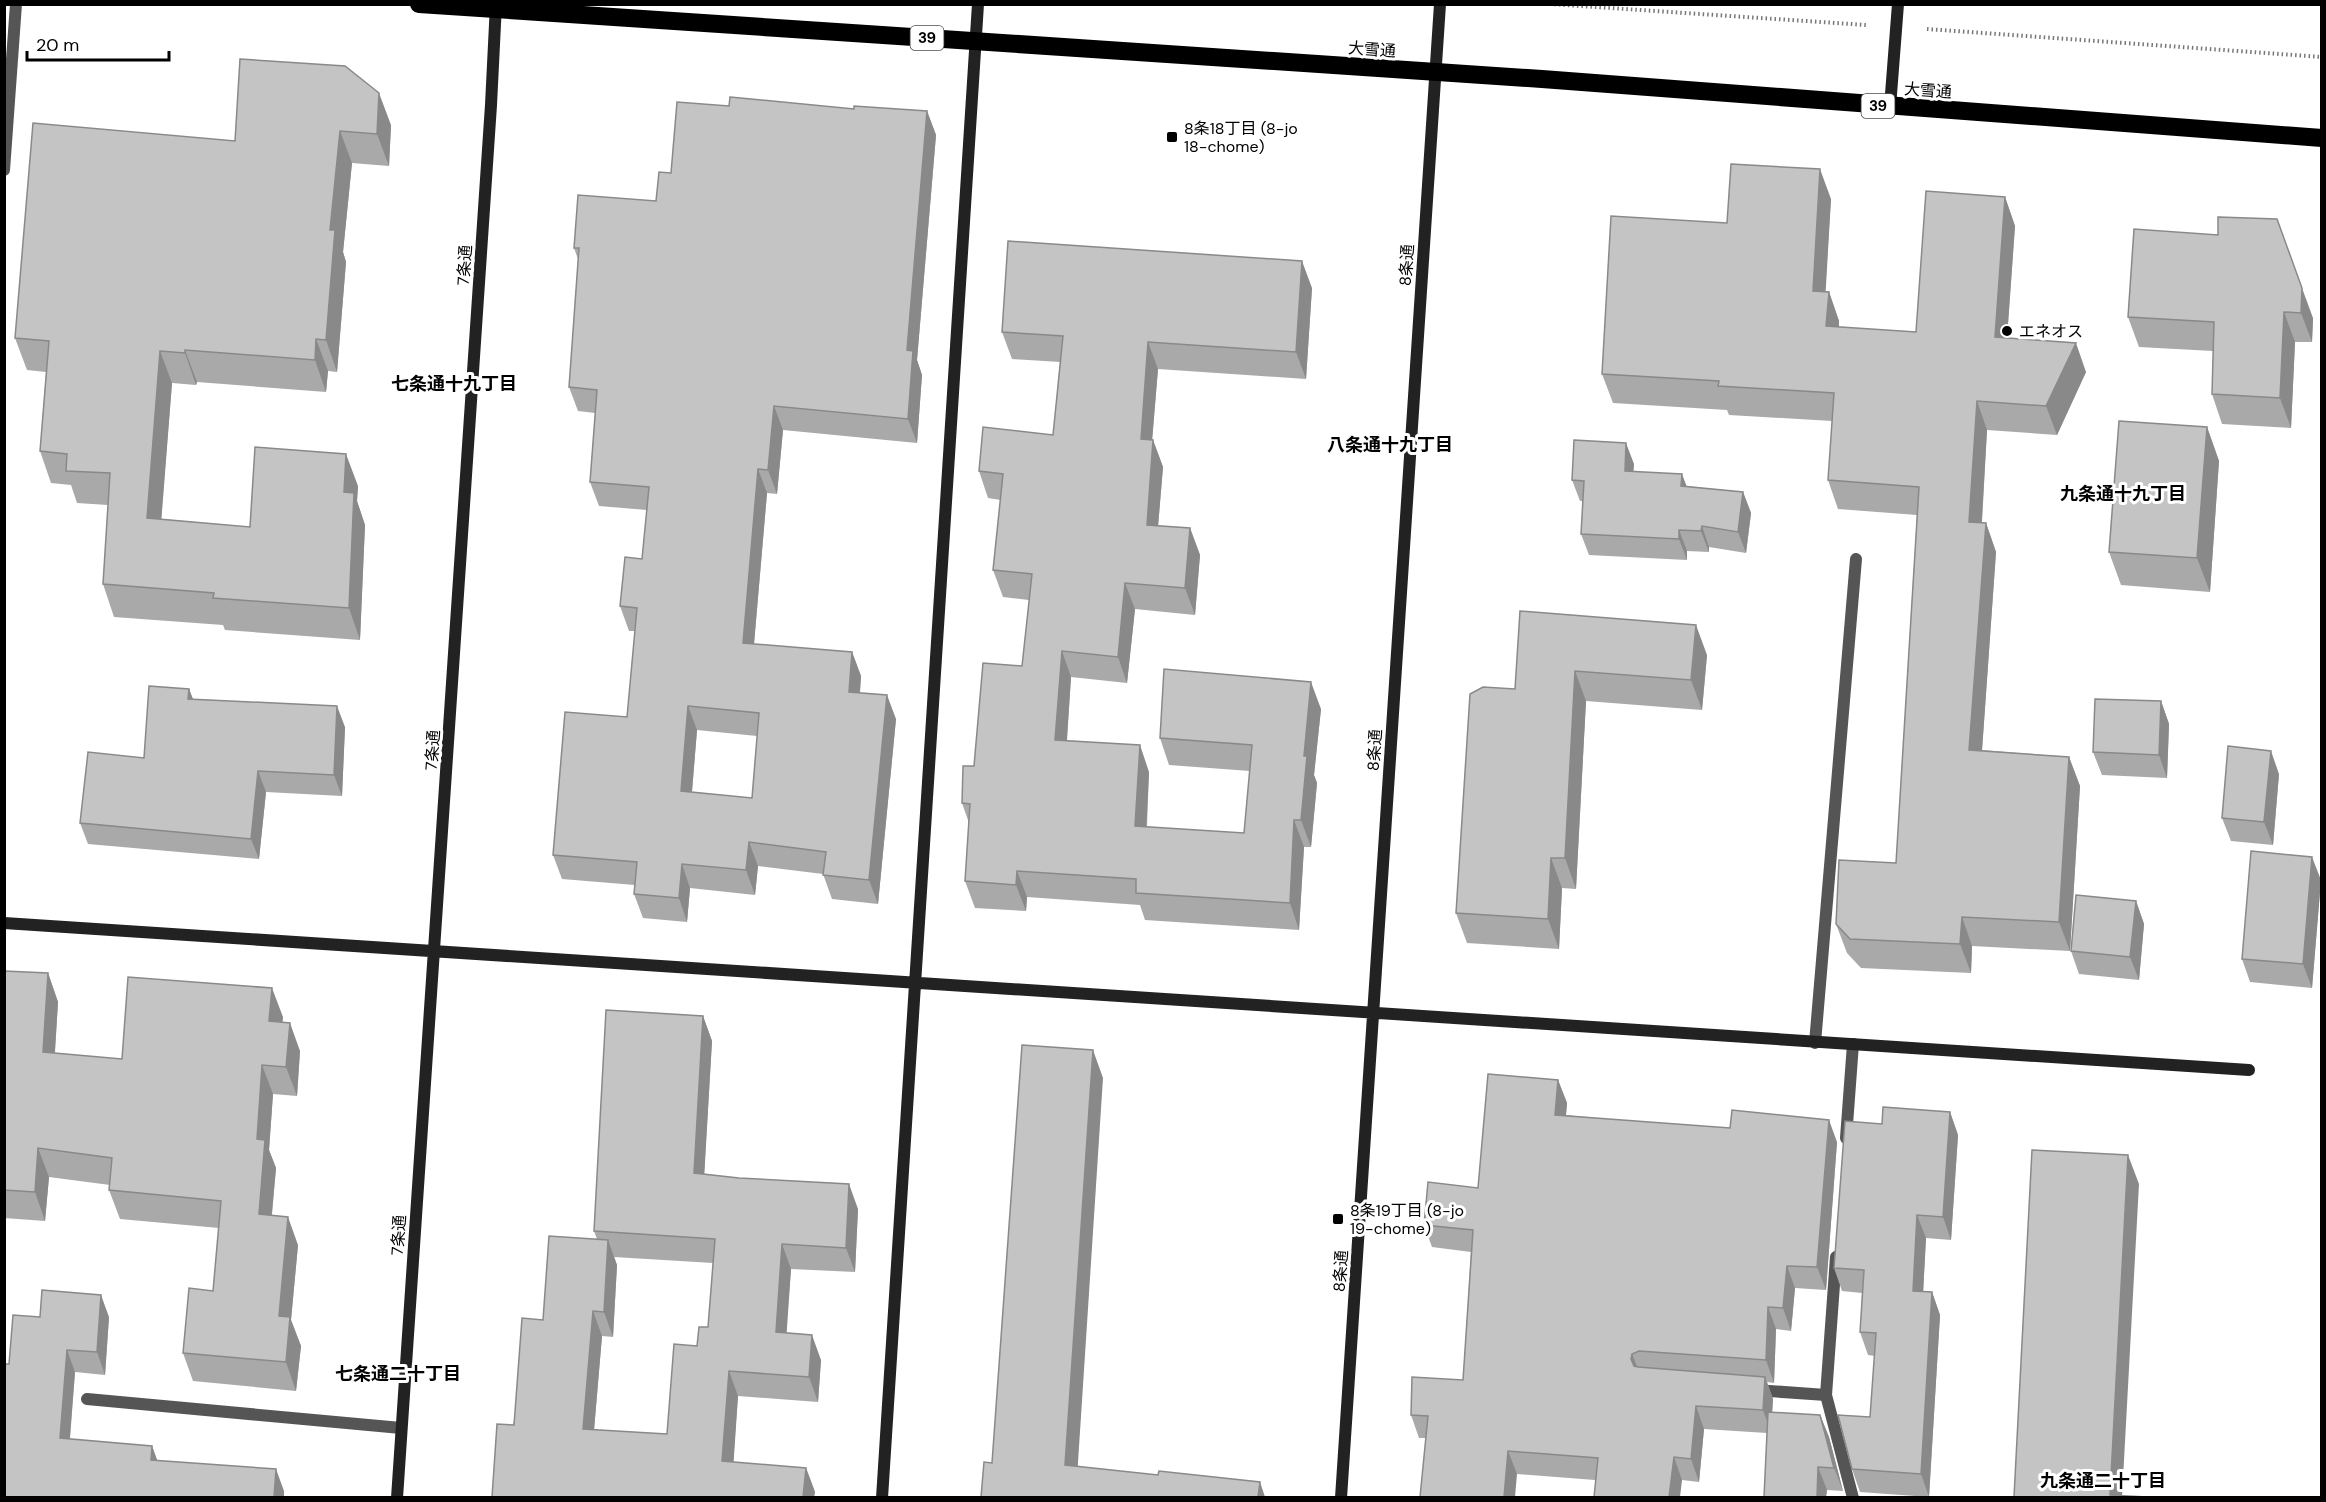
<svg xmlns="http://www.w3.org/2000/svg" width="2326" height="1502" viewBox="0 0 2326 1502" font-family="'DM Sans','Noto Sans JP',sans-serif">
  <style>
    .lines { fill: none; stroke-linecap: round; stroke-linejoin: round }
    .path { stroke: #777; stroke-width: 4; stroke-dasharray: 1.5 3; stroke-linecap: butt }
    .lane { stroke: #555; stroke-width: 12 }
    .street { stroke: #555; stroke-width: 12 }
    .secondary { stroke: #222; stroke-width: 12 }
    .highway { stroke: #000; stroke-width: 18 }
    .wall { fill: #a9a9a9; fill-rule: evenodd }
    .shaded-wall { fill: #898989 }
    .building { fill: #c4c4c4; stroke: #898989; stroke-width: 1.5; fill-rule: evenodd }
    .poi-dot { fill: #000; stroke: #fff; stroke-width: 2 }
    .labels { text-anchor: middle; stroke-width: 6; stroke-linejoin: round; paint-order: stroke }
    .shield { fill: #fff; stroke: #4c4c4c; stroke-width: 1.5 }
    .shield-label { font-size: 15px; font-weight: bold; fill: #000 }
    .street-label { font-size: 16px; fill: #000; stroke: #fff }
    .poi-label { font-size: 16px; fill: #000; stroke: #fff; text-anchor: start }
    .neighbourhood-label { font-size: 18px; font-weight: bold; fill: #000; stroke: #fff }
  </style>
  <rect width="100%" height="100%" fill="#fff"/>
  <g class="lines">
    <!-- path -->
    <path class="path" d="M 1550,4 L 1866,25
      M 1927,29 L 2322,57"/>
    <!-- lane -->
    <path class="lane" d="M 1815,1043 L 1856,559
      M 1755,1390 L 1826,1395
      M 87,1399 L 401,1428"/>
    <!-- street -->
    <path class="street" d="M 4,170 L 16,4
      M 1846,1138 L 1853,1044
      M 1836,1257 L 1826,1395 L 1853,1498"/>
    <!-- secondary -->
    <path class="secondary" d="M 1890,107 L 1898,4
      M 4,923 C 753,971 1501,1021 2249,1070
      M 397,1498 L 491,105 L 496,4
      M 882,1498 L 978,4
      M 1341,1498 L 1440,4"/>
    <!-- highway -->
    <path class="highway" d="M 419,4 L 1542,79 L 2322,138"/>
  </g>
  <!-- wall -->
  <path class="wall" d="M 729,106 L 927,111 L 936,135 L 917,360 L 922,375 L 917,443 L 783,430 L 777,494 L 767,493 L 754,644 L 852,652 L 861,676 L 860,693 L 896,719 L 878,904 L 832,899 L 823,874 L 758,866 L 755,895 L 690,888 L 687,922 L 643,918 L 634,894 L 635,885 L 562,879 L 553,855 L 627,717 L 635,631 L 629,631 L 620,606 L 642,559 L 647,510 L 599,506 L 590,482 L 595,413 L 578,411 L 569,387 L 578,259 L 574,248 L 656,201 L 671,173 ZM 697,730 L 757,736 L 752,798 L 692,792 Z
    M 391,125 L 389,166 L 352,163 L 343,252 L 346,262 L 337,372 L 328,371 L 326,392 L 197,382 L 196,385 L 172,383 L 161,519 L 250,527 L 358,486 L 357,501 L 365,525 L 360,640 L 225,630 L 223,625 L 114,617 L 103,584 L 108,505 L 77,503 L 71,485 L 51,483 L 40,451 L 46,372 L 27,370 L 15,338 L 235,141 Z
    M 2005,197 L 2015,226 L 2007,338 L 2086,372 L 2057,435 L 1987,430 L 1982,523 L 1986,523 L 1996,552 L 1982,750 L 2069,757 L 2080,786 L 2070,951 L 1972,946 L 1971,973 L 1861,968 L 1847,953 L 1836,924 L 1896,863 L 1917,515 L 1838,509 L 1828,480 L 1832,421 L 1729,415 L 1727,410 L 1613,403 L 1602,374 L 1727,223 L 1831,199 L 1825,291 L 1829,292 L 1839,321 L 1839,327 L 1916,332 Z
    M 2134,229 L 2313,318 L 2312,342 L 2295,342 L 2291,428 L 2222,424 L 2212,394 L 2213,351 L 2139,347 L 2128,317 Z
    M 1312,288 L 1306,379 L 1158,369 L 1152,440 L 1153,440 L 1163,467 L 1158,526 L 1190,528 L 1200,555 L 1195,615 L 1135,609 L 1127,683 L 1071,677 L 1067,741 L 1149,772 L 1147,827 L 1244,833 L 1250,771 L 1169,765 L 1160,738 L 1321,709 L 1314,775 L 1317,783 L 1311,847 L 1304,847 L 1299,930 L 1145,920 L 1140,905 L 1027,897 L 1026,911 L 975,908 L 965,881 L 969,823 L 962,803 L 974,766 L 1022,666 L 1029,600 L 1003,597 L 993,570 L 1001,500 L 988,498 L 979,471 L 1053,435 L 1060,362 L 1012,359 L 1002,332 Z
    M 2207,427 L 2219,461 L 2210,592 L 2121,585 L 2109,552 Z
    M 1634,464 L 1633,471 L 1686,486 L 1743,492 L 1751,513 L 1746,553 L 1709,547 L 1709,552 L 1687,551 L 1687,560 L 1589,555 L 1581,534 L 1583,501 L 1580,501 L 1572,480 Z
    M 1520,611 L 1707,655 L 1702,710 L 1586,701 L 1576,889 L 1562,888 L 1559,949 L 1467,943 L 1456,913 L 1515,689 Z
    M 189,689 L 193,699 L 345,727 L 342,796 L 266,792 L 259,859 L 88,844 L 80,823 L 144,758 Z
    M 2161,701 L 2169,724 L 2167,778 L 2102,775 L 2093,752 Z
    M 2279,774 L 2273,845 L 2231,841 L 2222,818 Z
    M 2321,880 L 2312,988 L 2250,982 L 2242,959 Z
    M 2136,901 L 2144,924 L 2139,980 L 2079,974 L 2071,951 Z
    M 4,971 L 48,973 L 58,1002 L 55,1053 L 122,1059 L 283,1017 L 282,1022 L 300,1051 L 297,1096 L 273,1094 L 269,1150 L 276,1168 L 272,1215 L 298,1245 L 291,1320 L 301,1346 L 296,1391 L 193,1381 L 183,1353 L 213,1291 L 219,1228 L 120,1219 L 109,1190 L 110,1185 L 49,1177 L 45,1221 L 4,1218 Z
    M 703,1016 L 712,1041 L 704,1174 L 858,1209 L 855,1272 L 791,1269 L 786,1333 L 821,1360 L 818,1402 L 738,1396 L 733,1462 L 806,1468 L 815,1492 L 814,1497 L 492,1497 L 543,1320 L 597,1239 L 594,1231 ZM 614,1257 L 713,1263 L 708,1327 L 697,1346 L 667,1434 L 594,1430 L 602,1336 L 613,1337 L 617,1265 Z
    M 1558,1080 L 1567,1103 L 1566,1115 L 1837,1142 L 1826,1290 L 1795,1288 L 1791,1331 L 1776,1329 L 1774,1383 L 1767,1382 L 1773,1399 L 1772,1412 L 1820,1415 L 1829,1437 L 1843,1491 L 1827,1490 L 1826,1497 L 1764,1497 L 1767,1433 L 1704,1429 L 1699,1482 L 1682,1480 L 1595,1480 L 1517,1474 L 1426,1438 L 1419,1438 L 1411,1415 L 1463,1380 L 1471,1252 L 1432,1247 L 1424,1225 L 1478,1188 Z
    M 1950,1112 L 1958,1135 L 1951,1240 L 1926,1238 L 1923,1292 L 1932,1292 L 1940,1315 L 1929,1497 L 1860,1492 L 1852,1469 L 1870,1417 L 1875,1356 L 1868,1355 L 1860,1332 L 1862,1293 L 1842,1291 L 1834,1268 L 1882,1124 Z
    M 40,1317 L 109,1317 L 105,1375 L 75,1372 L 70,1439 L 152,1446 L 157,1460 L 284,1491 L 4,1497 Z"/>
  <!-- shaded-wall -->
  <path class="shaded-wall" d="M 379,93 L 391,125 L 389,166 L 377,134 Z
    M 927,111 L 936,135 L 917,360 L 922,375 L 917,443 L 908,419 L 907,350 Z
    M 340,131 L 352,163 L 343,252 L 346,262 L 337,372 L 326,340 L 330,230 Z
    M 1820,169 L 1831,199 L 1824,320 L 1813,291 Z
    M 2005,197 L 2015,226 L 2005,366 L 1995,337 Z
    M 1302,261 L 1312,288 L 1306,379 L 1296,352 Z
    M 2302,288 L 2313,318 L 2312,342 L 2301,313 Z
    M 1829,292 L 1839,321 L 1837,355 L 1826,326 Z
    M 2284,312 L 2295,342 L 2291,428 L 2280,398 Z
    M 316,339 L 328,371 L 326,392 L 315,360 Z
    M 1148,342 L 1158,369 L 1150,466 L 1141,439 Z
    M 2076,343 L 2086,372 L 2057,435 L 2046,406 Z
    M 185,350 L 197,382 L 196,385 L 185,353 Z
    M 160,351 L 172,383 L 159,550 L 147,518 Z
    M 1977,401 L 1987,430 L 1980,551 L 1969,522 Z
    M 774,406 L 783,430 L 777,494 L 768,470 Z
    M 2207,427 L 2219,461 L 2210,592 L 2197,558 Z
    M 1153,440 L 1163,467 L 1156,551 L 1147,525 Z
    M 1626,443 L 1634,464 L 1632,492 L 1625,471 Z
    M 346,454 L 358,486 L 357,501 L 365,525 L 360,640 L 349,608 L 344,492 Z
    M 758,469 L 767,493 L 752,667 L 743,643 Z
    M 1682,474 L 1690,495 L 1681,486 Z
    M 1743,492 L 1751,513 L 1746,553 L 1738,532 Z
    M 1986,523 L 1996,552 L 1980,779 L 1969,750 Z
    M 1702,526 L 1709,547 L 1709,552 L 1701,531 Z
    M 1190,528 L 1200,555 L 1195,615 L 1185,588 Z
    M 1679,530 L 1687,551 L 1687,560 L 1679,539 Z
    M 1125,583 L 1135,609 L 1127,683 L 1118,657 Z
    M 1696,625 L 1707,655 L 1702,710 L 1691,680 Z
    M 1062,651 L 1071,677 L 1065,767 L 1055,740 Z
    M 852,652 L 861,676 L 858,716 L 849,692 Z
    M 1575,671 L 1586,701 L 1576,889 L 1565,858 Z
    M 1311,682 L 1321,709 L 1314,775 L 1317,783 L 1311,847 L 1301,820 L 1304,756 Z
    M 189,689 L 197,710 L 188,699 Z
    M 887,695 L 896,719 L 878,904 L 869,880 Z
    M 2161,701 L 2169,724 L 2167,778 L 2159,755 Z
    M 337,706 L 345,727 L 342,796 L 334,775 Z
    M 688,706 L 697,730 L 690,815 L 681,791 Z
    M 1140,745 L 1149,772 L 1145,852 L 1135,826 Z
    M 2271,751 L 2279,774 L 2273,845 L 2264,822 Z
    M 2069,757 L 2080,786 L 2070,951 L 2059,922 Z
    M 258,771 L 266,792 L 259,859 L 251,839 Z
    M 1294,820 L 1304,847 L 1299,930 L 1290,903 Z
    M 749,842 L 758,866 L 755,895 L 746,870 Z
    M 2312,857 L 2321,880 L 2312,988 L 2303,964 Z
    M 1551,858 L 1562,888 L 1559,949 L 1548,919 Z
    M 682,864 L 690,888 L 687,922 L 679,898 Z
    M 1017,871 L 1027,897 L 1026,911 L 1016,885 Z
    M 2136,901 L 2144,924 L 2139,980 L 2130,957 Z
    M 1962,917 L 1972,946 L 1971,973 L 1960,944 Z
    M 48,973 L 58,1002 L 53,1080 L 43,1052 Z
    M 272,988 L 283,1017 L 280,1049 L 269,1021 Z
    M 703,1016 L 712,1041 L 703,1197 L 694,1173 Z
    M 290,1023 L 300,1051 L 297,1096 L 286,1067 Z
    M 1093,1050 L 1103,1078 L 1076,1493 L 1065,1465 Z
    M 262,1065 L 273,1094 L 269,1150 L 276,1168 L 269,1243 L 259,1214 L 257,1139 Z
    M 1558,1080 L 1567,1103 L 1564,1137 L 1555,1115 Z
    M 1950,1112 L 1958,1135 L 1951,1240 L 1943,1217 Z
    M 1829,1120 L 1837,1142 L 1826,1290 L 1817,1267 Z
    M 38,1148 L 49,1177 L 45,1221 L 35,1192 Z
    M 2128,1155 L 2139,1184 L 2122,1497 L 2110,1495 Z
    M 849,1184 L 858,1209 L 855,1272 L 846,1248 Z
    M 1917,1215 L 1926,1238 L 1922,1314 L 1913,1291 Z
    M 288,1217 L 298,1245 L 291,1320 L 301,1346 L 296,1391 L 286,1362 L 279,1316 Z
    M 608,1240 L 617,1265 L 613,1337 L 604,1312 Z
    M 782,1244 L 791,1269 L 785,1357 L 776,1332 Z
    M 1787,1266 L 1795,1288 L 1791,1331 L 1783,1308 Z
    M 1932,1292 L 1940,1315 L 1929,1497 L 1921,1474 Z
    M 101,1295 L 109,1317 L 105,1375 L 97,1352 Z
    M 1768,1307 L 1776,1329 L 1774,1383 L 1766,1360 Z
    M 593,1311 L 602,1336 L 592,1454 L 583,1429 Z
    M 812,1335 L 821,1360 L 818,1402 L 809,1377 Z
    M 67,1350 L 75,1372 L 68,1460 L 60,1438 Z
    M 1632,1354 L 1641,1377 L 1639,1382 L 1631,1359 Z
    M 729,1371 L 738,1396 L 732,1486 L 722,1461 Z
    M 1765,1377 L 1773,1399 L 1771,1433 L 1763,1410 Z
    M 1696,1406 L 1704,1429 L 1699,1482 L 1691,1459 Z
    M 1820,1415 L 1829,1437 L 1843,1491 L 1834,1468 Z
    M 152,1446 L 160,1468 L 151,1460 Z
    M 1508,1451 L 1517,1474 L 1515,1497 L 1504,1497 Z
    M 1674,1457 L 1682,1480 L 1680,1497 L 1669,1497 Z
    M 1818,1467 L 1827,1490 L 1826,1497 L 1817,1497 Z
    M 806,1468 L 815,1492 L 814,1497 L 803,1497 Z
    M 276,1469 L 284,1491 L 284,1497 L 274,1497 Z
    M 1260,1482 L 1265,1497 L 1258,1497 Z"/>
  <!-- building -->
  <path class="building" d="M 240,59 L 345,66 L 379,93 L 377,134 L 340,131 L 330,230 L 335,230 L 326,340 L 316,339 L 315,360 L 185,350 L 185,353 L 160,351 L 147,518 L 250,527 L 255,447 L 346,454 L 344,492 L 354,493 L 349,608 L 213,598 L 214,593 L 103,584 L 110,473 L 66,471 L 67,454 L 40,451 L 49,341 L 15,338 L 33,123 L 235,141 Z
    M 730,97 L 854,109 L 854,106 L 927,111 L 907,350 L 913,351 L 908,419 L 774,406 L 768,470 L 758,469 L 743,643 L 852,652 L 849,692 L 887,695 L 869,880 L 823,875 L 826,852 L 749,842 L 746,870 L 682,864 L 679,898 L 634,894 L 637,862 L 553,855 L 565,712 L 627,717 L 637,608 L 620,606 L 625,557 L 642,559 L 649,487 L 590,482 L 597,390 L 569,387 L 579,248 L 574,248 L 578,195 L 656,201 L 659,172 L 671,173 L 677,102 L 729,106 ZM 688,706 L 759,713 L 752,798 L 681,791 Z
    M 1731,164 L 1820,169 L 1813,291 L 1829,292 L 1826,326 L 1916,332 L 1926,191 L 2005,197 L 1995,337 L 2076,343 L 2046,406 L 1977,401 L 1969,522 L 1986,523 L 1969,750 L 2069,757 L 2059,922 L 1962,917 L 1960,944 L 1850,939 L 1836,924 L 1839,860 L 1896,863 L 1919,487 L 1828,480 L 1834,393 L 1718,386 L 1719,381 L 1602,374 L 1611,216 L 1727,223 Z
    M 2218,217 L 2277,219 L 2302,288 L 2301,313 L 2284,312 L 2280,398 L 2212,394 L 2214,322 L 2128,317 L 2134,229 L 2218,235 Z
    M 1008,241 L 1302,261 L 1296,352 L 1148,342 L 1141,439 L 1153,440 L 1147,525 L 1190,528 L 1185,588 L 1125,583 L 1118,657 L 1062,651 L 1055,740 L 1140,745 L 1135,826 L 1244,833 L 1252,745 L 1160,738 L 1164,669 L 1311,682 L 1304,756 L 1307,756 L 1301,820 L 1294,820 L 1290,903 L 1136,893 L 1136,879 L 1017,871 L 1016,885 L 965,881 L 970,804 L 962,803 L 963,766 L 974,766 L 983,663 L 1022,666 L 1032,574 L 993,570 L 1003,474 L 979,471 L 983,427 L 1053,435 L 1063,336 L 1002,332 Z
    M 2119,421 L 2207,427 L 2197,558 L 2109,552 Z
    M 1574,440 L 1626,443 L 1625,471 L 1682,474 L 1681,486 L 1743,492 L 1738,532 L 1702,526 L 1701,531 L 1679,530 L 1679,539 L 1581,534 L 1584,481 L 1572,480 Z
    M 1520,611 L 1696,625 L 1691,680 L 1575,671 L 1565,858 L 1551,858 L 1548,919 L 1456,913 L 1470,694 L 1483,687 L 1515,689 Z
    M 149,686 L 189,689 L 188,699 L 337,706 L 334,775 L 258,771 L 251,839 L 80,823 L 88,752 L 144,758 Z
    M 2095,699 L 2161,701 L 2159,755 L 2093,752 Z
    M 2228,746 L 2271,751 L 2264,822 L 2222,818 Z
    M 2251,851 L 2312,857 L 2303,964 L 2242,959 Z
    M 2076,895 L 2136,901 L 2130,957 L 2071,951 Z
    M 4,971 L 48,973 L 43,1052 L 122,1059 L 128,977 L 272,988 L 269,1021 L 290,1023 L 286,1067 L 262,1065 L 257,1139 L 265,1140 L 259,1214 L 288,1217 L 279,1316 L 290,1317 L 286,1362 L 183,1353 L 189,1288 L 213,1291 L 221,1201 L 109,1190 L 112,1158 L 38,1148 L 35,1192 L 4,1190 Z
    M 606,1010 L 703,1016 L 694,1173 L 739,1178 L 849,1184 L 846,1248 L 782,1244 L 776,1332 L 812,1335 L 809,1377 L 729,1371 L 722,1461 L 806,1468 L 803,1497 L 492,1497 L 497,1424 L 514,1425 L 522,1318 L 543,1320 L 549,1236 L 608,1240 L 604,1312 L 593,1311 L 583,1429 L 667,1434 L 674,1344 L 697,1346 L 699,1327 L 708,1327 L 715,1239 L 594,1231 Z
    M 1022,1045 L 1093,1050 L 1065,1465 L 1158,1475 L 1159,1471 L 1260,1482 L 1258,1497 L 981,1497 L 984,1462 L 992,1463 Z
    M 1488,1074 L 1558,1080 L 1555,1115 L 1730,1128 L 1732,1110 L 1829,1120 L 1817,1267 L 1787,1266 L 1783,1308 L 1768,1307 L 1766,1360 L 1639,1351 L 1632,1354 L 1631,1359 L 1634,1366 L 1638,1367 L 1765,1377 L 1763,1410 L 1696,1406 L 1691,1459 L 1674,1457 L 1669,1497 L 1594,1497 L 1598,1458 L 1508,1451 L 1504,1497 L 1420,1497 L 1428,1416 L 1411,1415 L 1412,1377 L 1463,1380 L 1473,1230 L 1424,1225 L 1428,1182 L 1478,1188 Z
    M 1883,1107 L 1950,1112 L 1943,1217 L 1917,1215 L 1913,1291 L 1932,1292 L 1921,1474 L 1852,1469 L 1838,1415 L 1870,1417 L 1876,1333 L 1860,1332 L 1864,1270 L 1834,1268 L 1845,1121 L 1882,1124 Z
    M 2032,1150 L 2128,1155 L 2110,1495 L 2147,1497 L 2014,1497 Z
    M 42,1290 L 101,1295 L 97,1352 L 67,1350 L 60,1438 L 152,1446 L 151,1460 L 276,1469 L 274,1497 L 4,1497 L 4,1364 L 9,1364 L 13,1315 L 40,1317 Z
    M 1768,1412 L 1820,1415 L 1834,1468 L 1818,1467 L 1817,1497 L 1764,1497 Z"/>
  <!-- markers -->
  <g class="poi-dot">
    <rect x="1166" y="131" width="12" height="12" rx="3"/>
    <circle cx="2007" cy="331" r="6"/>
    <rect x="1332" y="1213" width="12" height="12" rx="3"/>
  </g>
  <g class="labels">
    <!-- shield labels -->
    <g class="shield">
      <rect x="910.5" y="26" width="33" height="24" rx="4.5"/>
      <rect x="1861.5" y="94" width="33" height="24" rx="4.5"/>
    </g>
    <g class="shield-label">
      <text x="927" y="43">39</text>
      <text x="1878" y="111">39</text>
    </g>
    <!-- street labels -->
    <g class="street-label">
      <text transform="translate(1372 49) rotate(4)" y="6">大雪通</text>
      <text transform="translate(1928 90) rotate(4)" y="6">大雪通</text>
      <text transform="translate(464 265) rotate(-86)" y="6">7条通</text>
      <text transform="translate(1406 265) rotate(-86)" y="6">8条通</text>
      <text transform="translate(432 750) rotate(-86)" y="6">7条通</text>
      <text transform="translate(1374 750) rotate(-86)" y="6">8条通</text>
      <text transform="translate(398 1235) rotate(-86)" y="6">7条通</text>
      <text transform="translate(1340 1271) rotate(-86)" y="6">8条通</text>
    </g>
    <!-- poi labels -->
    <g class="poi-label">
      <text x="1184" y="134">8条18丁目 (8-jo<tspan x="1184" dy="18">18-chome)</tspan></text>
      <text x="2019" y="337">エネオス</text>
      <text x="1350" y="1216">8条19丁目 (8-jo<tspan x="1350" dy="18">19-chome)</tspan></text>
    </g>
    <!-- neighbourhood labels -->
    <g class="neighbourhood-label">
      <text x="454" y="390">七条通十九丁目</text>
      <text x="1390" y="451">八条通十九丁目</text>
      <text x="2123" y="500">九条通十九丁目</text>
      <text x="398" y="1380">七条通二十丁目</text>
      <text x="2103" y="1487">九条通二十丁目</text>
    </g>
  </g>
  <!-- border -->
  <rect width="2326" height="1502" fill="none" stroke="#000000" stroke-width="12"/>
  <!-- scale -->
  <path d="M27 51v9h142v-9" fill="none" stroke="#000000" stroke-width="3"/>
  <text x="36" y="51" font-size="18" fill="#000000" stroke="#ffffff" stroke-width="4.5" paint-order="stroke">20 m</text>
</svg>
